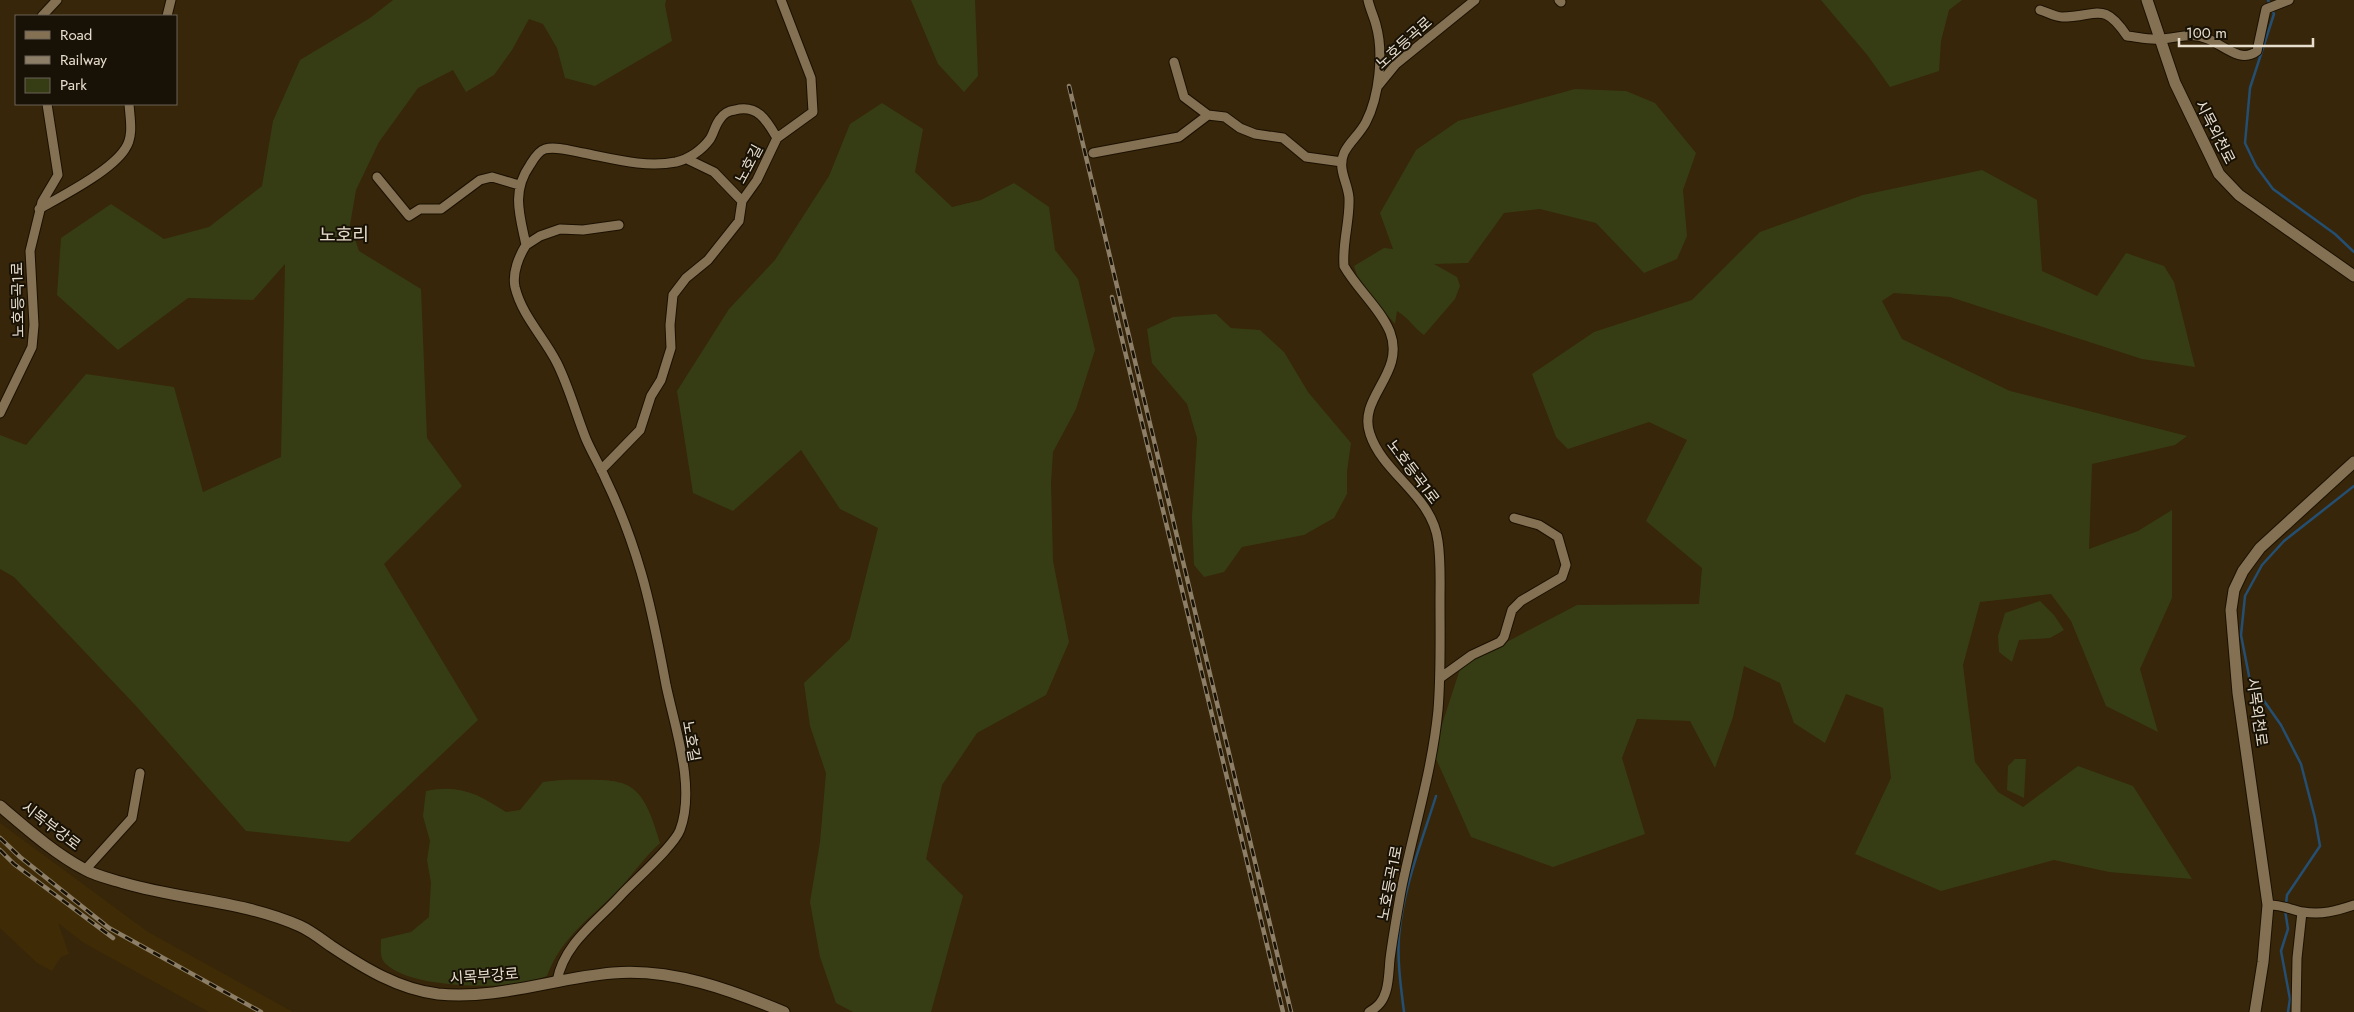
<svg xmlns="http://www.w3.org/2000/svg" width="2354" height="1012" viewBox="0 0 2354 1012" font-family="Jost,'Noto Sans KR',sans-serif">
  <style>
    .built { fill: #3f2b05 }
    .green { fill: #363d14 }
    .lines { fill: none; stroke-linecap: round; stroke-linejoin: round }
    .stream { stroke: #244f73; stroke-width: 2.5 }
    .street-casing { stroke: #1b1000; stroke-width: 11 }
    .secondary-casing { stroke: #1b1000; stroke-width: 13 }
    .street { stroke: #847153; stroke-width: 9 }
    .secondary { stroke: #847153; stroke-width: 11 }
    .rail-casing { stroke: #8c7e67; stroke-width: 4.5 }
    .rail { stroke: #181106; stroke-width: 2.5; stroke-dasharray: 8; stroke-linecap: butt }
    .labels { text-anchor: middle; stroke-width: 4; stroke-linejoin: round; paint-order: stroke }
    .street-label { font-size: 15px; fill: #e8dece; stroke: #181106 }
    .quarter-label { font-size: 18px; fill: #e8dece; stroke: #181106 }
  </style>
  <rect width="100%" height="100%" fill="#372609"/>
  <!-- built -->
  <path class="built" d="M 0,823 L 148,932 L 293,1012 L 209,1012 L 84,943 L 58,923 L 69,954 L 61,957 L 52,971 L 37,963 L 0,928 Z"/>
  <!-- green -->
  <path class="green" d="M 393,0 L 666,0 L 665,5 L 672,41 L 595,86 L 565,78 L 557,48 L 543,24 L 529,19 L 512,50 L 494,75 L 466,92 L 453,70 L 418,88 L 379,142 L 356,190 L 350,225 L 359,251 L 421,289 L 427,438 L 462,486 L 384,564 L 478,720 L 349,842 L 246,831 L 137,707 L 14,577 L 0,569 L 0,435 L 26,445 L 86,374 L 174,387 L 203,492 L 281,457 L 285,264 L 253,300 L 188,298 L 118,350 L 57,295 L 61,238 L 111,204 L 164,239 L 209,227 L 262,186 L 273,121 L 300,60 L 370,18 Z
    M 911,0 L 975,0 L 978,76 L 964,92 L 938,64 Z
    M 1821,0 L 1962,0 L 1949,10 L 1941,41 L 1939,71 L 1890,87 L 1868,56 Z
    M 1575,89 L 1626,91 L 1655,103 L 1696,153 L 1683,190 L 1687,236 L 1677,259 L 1644,273 L 1596,223 L 1540,209 L 1504,213 L 1468,263 L 1434,264 L 1457,277 L 1460,286 L 1455,299 L 1424,335 C 1414,328 1410,319 1397,311 L 1395,324 L 1360,284 L 1354,266 L 1384,248 L 1393,249 L 1380,213 L 1416,150 L 1458,121 Z
    M 882,103 L 923,129 L 915,172 L 952,207 L 981,200 L 1014,183 L 1049,207 L 1055,250 L 1078,279 L 1095,350 L 1076,409 L 1053,452 L 1051,483 L 1053,561 L 1069,642 L 1046,695 L 977,733 L 942,785 L 926,859 L 963,896 L 931,1012 L 853,1012 L 836,1003 L 820,957 L 810,902 L 820,842 L 826,773 L 810,726 L 804,683 L 850,639 L 878,528 L 840,509 L 801,450 L 733,511 L 693,493 L 677,391 L 729,309 L 775,260 L 829,176 L 850,124 Z
    M 1982,170 L 2037,200 L 2042,271 L 2097,296 L 2126,253 L 2164,266 L 2174,282 L 2195,367 L 2142,359 L 1950,297 L 1894,293 L 1882,301 L 1902,339 L 2010,391 L 2187,436 L 2175,445 L 2092,464 L 2089,549 L 2138,531 L 2172,510 L 2172,598 L 2140,669 L 2158,732 L 2106,706 L 2071,621 L 2051,594 L 1980,602 L 1963,665 L 1975,762 L 1998,792 L 2023,807 L 2078,766 L 2133,786 L 2192,879 L 2109,872 L 2054,860 L 1941,891 L 1855,854 L 1891,778 L 1883,708 L 1846,694 L 1825,743 L 1794,723 L 1780,683 L 1744,666 L 1733,717 L 1715,768 L 1690,721 L 1637,719 L 1622,758 L 1645,834 L 1553,867 L 1471,837 L 1433,752 L 1461,666 L 1577,605 L 1699,604 L 1702,568 L 1646,521 L 1687,440 L 1649,422 L 1568,449 L 1556,437 L 1532,374 L 1594,332 L 1692,300 L 1760,232 L 1863,195 Z
    M 1216,314 L 1231,328 L 1260,330 L 1284,352 L 1308,392 L 1351,443 L 1347,471 L 1347,494 L 1334,518 L 1304,535 L 1242,547 L 1224,572 L 1204,577 L 1194,565 L 1192,517 L 1197,438 L 1187,404 L 1152,363 L 1147,329 L 1173,317 Z
    M 2040,601 L 2054,615 L 2064,630 L 2050,638 L 2019,640 L 2012,662 L 1999,652 L 1998,636 L 2005,613 Z
    M 2015,759 L 2026,759 L 2024,798 L 2007,790 L 2008,766 Z
    M 561,780 C 627,780 640,774 660,843 C 646,856 635,871 622,886 C 594,916 562,935 547,976 C 537,979 527,983 517,984 C 486,988 410,987 386,964 C 379,958 381,947 381,939 L 411,932 L 429,917 L 431,883 L 427,860 L 430,841 L 423,816 L 426,791 C 460,784 478,794 506,812 L 520,810 L 543,782 Z"/>
  <g class="lines">
    <!-- stream -->
    <path class="stream" d="M 2268,0 L 2274,14 L 2250,88 L 2245,143 L 2256,166 L 2273,189 L 2335,234 L 2354,252
      M 2286,904 L 2287,895 L 2320,846 L 2315,818 L 2301,764 L 2281,725 L 2250,681 L 2241,635 L 2245,596 L 2262,565 L 2284,541 L 2354,486
      M 2285,910 L 2288,929 L 2281,951 L 2290,999 L 2288,1012
      M 1404,1012 C 1401,988 1397,960 1399,936 C 1403,888 1422,841 1436,796"/>
    <defs>
      <path id="street" d="M 1368,0 C 1370,9 1374,17 1376,25 C 1384,53 1379,97 1366,122 C 1360,134 1349,142 1344,153 C 1337,169 1348,183 1349,198 C 1350,221 1342,243 1344,266 C 1357,289 1380,308 1390,332 C 1406,374 1357,397 1370,434 C 1383,474 1432,495 1438,541 C 1441,561 1440,581 1440,601 C 1440,637 1441,674 1438,710 C 1432,772 1413,831 1401,891 C 1397,914 1393,936 1390,959 C 1389,969 1389,981 1386,991 C 1383,1001 1379,1006 1369,1012
        M 1559,0 L 1561,2
        M 2040,10 C 2047,12 2055,17 2062,17 C 2097,17 2103,0 2127,36 C 2138,37 2148,40 2159,39 C 2177,39 2189,31 2208,39 C 2223,45 2241,64 2257,51 L 2266,9 L 2289,0
        M 42,16 L 57,0
        M 167,16 L 171,0
        M 1174,62 L 1184,97 L 1208,115 L 1225,117 L 1240,128 L 1255,134 L 1283,138 L 1306,157 L 1342,162
        M 1378,86 L 1396,64 L 1475,0
        M 777,138 L 813,112 L 811,78 L 781,0
        M 1093,153 L 1179,137 L 1208,115
        M 687,159 L 714,172 L 742,201
        M 377,177 L 409,216 L 420,209 L 441,209 L 480,180 L 492,177 L 519,185
        M 39,209 C 62,196 111,171 125,149 C 134,136 130,119 129,104
        M 526,245 L 540,236 L 560,229 L 583,230 L 619,225
        M 0,413 L 32,347 L 34,325 L 30,251 L 42,202 L 58,175 L 47,104
        M 1440,678 L 1472,655 L 1500,642 L 1504,637 L 1512,610 L 1521,601 L 1562,577 L 1566,565 L 1558,537 L 1539,525 L 1514,518
        M 85,870 L 132,818 L 140,773
        M 2268,905 C 2281,904 2291,910 2303,912 C 2322,915 2336,911 2354,905
        M 557,981 C 564,943 597,922 622,894 C 635,880 674,846 680,830 C 696,788 675,728 666,685 C 659,647 652,609 641,572 C 632,541 620,509 606,480 C 600,466 592,453 586,439 C 576,414 569,387 557,363 C 544,337 522,316 515,287 C 512,273 519,256 526,245 C 520,216 511,192 530,165 C 533,160 538,151 545,149 C 556,146 572,151 583,153 C 614,159 645,168 676,162 C 689,159 702,150 710,139 C 714,133 715,125 720,119 C 724,113 728,111 735,110 C 758,104 767,121 777,138 L 757,180 L 742,201 L 739,221 L 708,260 L 686,278 L 673,295 L 670,325 L 671,348 L 661,380 L 651,396 L 640,430 L 601,470
        M 2296,1012 L 2297,958 L 2302,912"/>
      <path id="secondary" d="M 2147,0 L 2175,83 L 2219,174 L 2239,195 L 2354,276
        M 0,806 C 26,828 54,853 84,869 C 96,876 111,879 124,883 C 182,900 244,901 300,926 C 311,931 321,939 331,946 C 364,968 398,989 438,994 C 498,1000 554,978 613,973 C 672,968 731,990 784,1012
        M 2255,1012 L 2263,962 L 2268,905 L 2238,693 L 2231,610 L 2234,590 L 2243,571 L 2260,548 L 2354,462"/>
    </defs>
    <!-- street casing -->
    <use href="#street" class="street-casing"/>
    <!-- secondary casing -->
    <use href="#secondary" class="secondary-casing"/>
    <!-- street -->
    <use href="#street" class="street"/>
    <!-- secondary -->
    <use href="#secondary" class="secondary"/>
    <defs>
      <path id="rail" d="M 1069,86 L 1291,1012
        M 1112,297 L 1283,1012
        M 0,838 L 20,857 L 109,928 L 261,1012
        M 0,850 L 14,864 L 113,938"/>
    </defs>
    <!-- rail casing -->
    <use href="#rail" class="rail-casing"/>
    <!-- rail -->
    <use href="#rail" class="rail"/>
  </g>
  <g class="labels">
    <!-- street labels -->
    <g class="street-label">
      <text transform="translate(1404 43) rotate(-42)" y="5">노호등곡로</text>
      <text transform="translate(2215 132) rotate(63)" y="5">시목외천로</text>
      <text transform="translate(749 164) rotate(-62)" y="5">노호길</text>
      <text transform="translate(18 300) rotate(-91)" y="5">노호등곡1로</text>
      <text transform="translate(1413 472) rotate(53)" y="5">노호등곡1로</text>
      <text transform="translate(2257 712) rotate(82)" y="5">시목외천로</text>
      <text transform="translate(691 741) rotate(80)" y="5">노호길</text>
      <text transform="translate(51 826) rotate(37)" y="5">시목부강로</text>
      <text transform="translate(1390 883) rotate(-79)" y="5">노호등곡1로</text>
      <text transform="translate(484 976) rotate(-4)" y="5">시목부강로</text>
    </g>
    <!-- quarter labels -->
    <g class="quarter-label">
      <text x="344" y="241">노호리</text>
    </g>
  </g>
  <!-- legend -->
  <rect x="15" y="15" width="162" height="90" fill="#181106" stroke="#6b6356"/>
  <rect x="25" y="31" width="25" height="8" fill="#847153" stroke="#6b6356"/>
  <text x="60" y="40" font-size="15" fill="#e8dece">Road</text>
  <rect x="25" y="56" width="25" height="8" fill="#8c7e67" stroke="#6b6356"/>
  <text x="60" y="65" font-size="15" fill="#e8dece">Railway</text>
  <rect x="25" y="78" width="25" height="15" fill="#363d14" stroke="#6b6356"/>
  <text x="60" y="90" font-size="15" fill="#e8dece">Park</text>
  <!-- scale -->
  <path d="M2179 38v8h134v-8" fill="none" stroke="#e8dece" stroke-width="2.5"/>
  <text x="2186" y="38" font-size="15" fill="#e8dece" stroke="#181106" stroke-width="4" paint-order="stroke">100 m</text>
</svg>
